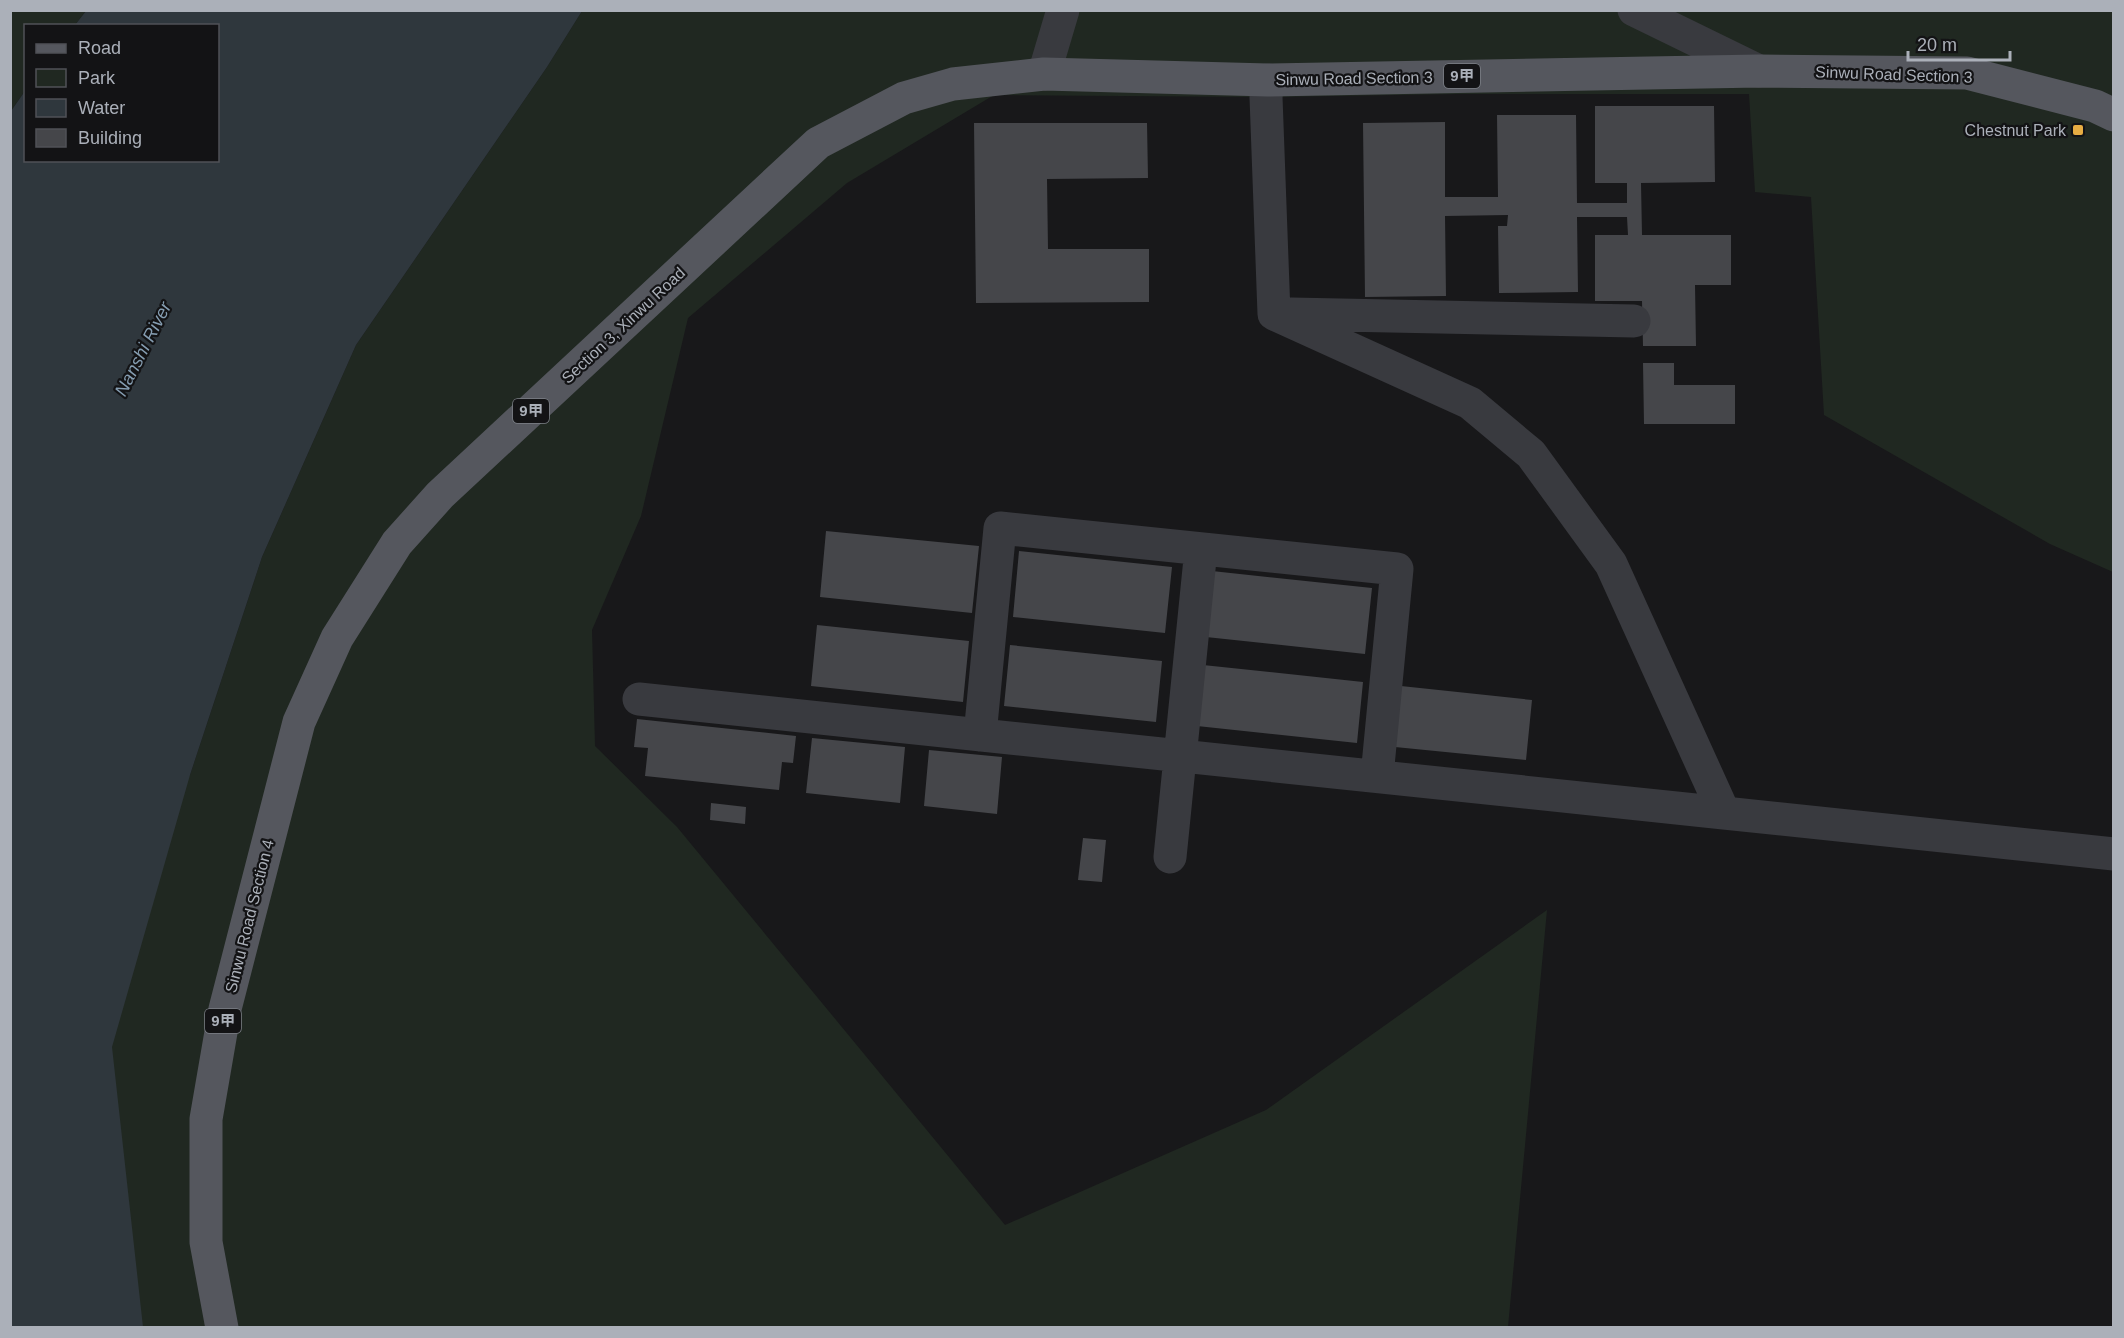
<svg xmlns="http://www.w3.org/2000/svg" width="2124" height="1338" viewBox="0 0 2124 1338" font-family="Arial,'Noto Sans TC',sans-serif">
  <style>
    .green { fill: #202821 }
    .water { fill: #2f373d }
    .building { fill: #45464a }
    .lines { fill: none; stroke-linecap: round; stroke-linejoin: round }
    .minor { stroke: #393a3f; stroke-width: 33 }
    .major { stroke: #55575e; stroke-width: 33 }
    .poi-dot { fill: #e7ad43; stroke: #131315; stroke-width: 2 }
    .labels { text-anchor: middle; stroke-width: 4.5; stroke-linejoin: round; paint-order: stroke }
    .shield { fill: #131315; stroke: #7d8188; stroke-width: 1.5 }
    .shield-label { font-size: 15px; font-weight: bold; fill: #abb0b9 }
    .street-label { font-size: 16px; fill: #abb0b9; stroke: #131315 }
    .poi-label { font-size: 16px; fill: #abb0b9; stroke: #131315; text-anchor: end }
    .water-label { font-size: 18px; font-style: italic; fill: #859db1; stroke: #131315 }
  </style>
  <rect width="100%" height="100%" fill="#18181a"/>
  <!-- green -->
  <path class="green" d="M 11,11 L 86,11 L 75,25 L 26,26 L 25,91 L 11,111 Z
    M 582,11 L 2113,11 L 2113,572 L 2050,544 L 1824,415 L 1811,197 L 1755,192 L 1749,94 L 1461,94 L 1266,97 L 994,95 L 847,183 L 688,318 L 641,516 L 592,630 L 595,746 L 677,827 L 1005,1225 L 1266,1110 L 1547,910 L 1508,1327 L 11,1327 L 10,1031 L 190,775 L 262,557 L 356,345 L 547,67 Z"/>
  <!-- water -->
  <path class="water" d="M 86,11 L 582,11 L 547,67 L 356,345 L 262,557 L 190,775 L 112,1047 L 143,1327 L 11,1327 L 11,111 L 25,91 L 26,160 L 218,160 L 218,26 L 75,25 Z"/>
  <!-- building -->
  <path class="building" d="M 1595,106 L 1714,106 L 1715,182 L 1641,183 L 1642,235 L 1731,235 L 1731,285 L 1695,285 L 1696,346 L 1643,346 L 1642,301 L 1595,301 L 1595,235 L 1628,235 L 1627,217 L 1577,217 L 1578,292 L 1499,293 L 1498,226 L 1507,226 L 1508,215 L 1445,216 L 1446,296 L 1365,297 L 1363,123 L 1445,122 L 1445,197 L 1498,197 L 1497,115 L 1576,115 L 1577,203 L 1627,203 L 1627,183 L 1595,183 Z
    M 974,123 L 1147,123 L 1148,178 L 1047,179 L 1048,249 L 1149,249 L 1149,302 L 976,303 Z
    M 1643,363 L 1674,363 L 1674,385 L 1735,385 L 1735,424 L 1644,424 Z
    M 826,531 L 979,546 L 972,613 L 820,597 Z
    M 1019,551 L 1172,567 L 1165,633 L 1013,617 Z
    M 1212,571 L 1372,588 L 1365,654 L 1206,637 Z
    M 817,625 L 969,641 L 963,702 L 811,686 Z
    M 1010,645 L 1162,661 L 1156,722 L 1004,706 Z
    M 1203,665 L 1363,682 L 1357,743 L 1197,726 Z
    M 1401,686 L 1532,700 L 1526,760 L 1395,747 Z
    M 637,719 L 796,736 L 793,763 L 782,762 L 779,790 L 645,776 L 648,748 L 634,747 Z
    M 812,738 L 905,747 L 900,803 L 806,793 Z
    M 929,750 L 1002,757 L 997,814 L 924,806 Z
    M 711,803 L 746,807 L 745,824 L 710,820 Z
    M 1083,838 L 1106,840 L 1102,882 L 1078,880 Z"/>
  <g class="lines">
    <!-- minor -->
    <path class="minor" d="M 1634,10 L 1759,71
      M 1044,74 L 1063,10
      M 1268,80 L 1266,97 L 1274,314 L 1470,403 L 1531,454 L 1611,564 L 1724,813 L 2114,854
      M 1291,314 L 1634,321
      M 639,699 L 1724,813
      M 980,735 L 1000,528 L 1397,569 L 1377,776
      M 1170,857 L 1201,549"/>
    <!-- major -->
    <path class="major" d="M 222,1328 L 206,1242 L 206,1119 L 225,1009 L 299,722 L 337,638 L 397,543 L 440,495 L 818,143 L 904,98 L 953,84 L 1044,74 L 1268,80 L 1759,71 L 1967,73 L 2095,106 L 2114,115"/>
  </g>
  <!-- markers -->
  <rect class="poi-dot" x="2072" y="124" width="12" height="12" rx="3"/>
  <g class="labels">
    <!-- shield labels -->
    <g class="shield">
      <rect x="1444" y="64" width="36" height="24" rx="4.5"/>
      <rect x="513" y="399" width="36" height="24" rx="4.5"/>
      <rect x="205" y="1009" width="36" height="24" rx="4.5"/>
    </g>
    <g class="shield-label">
      <text x="1462" y="81">9甲</text>
      <text x="531" y="416">9甲</text>
      <text x="223" y="1026">9甲</text>
    </g>
    <!-- street labels -->
    <g class="street-label">
      <text transform="translate(1894 74) rotate(2)" y="6">Sinwu Road Section 3</text>
      <text transform="translate(1354 78) rotate(-1)" y="6">Sinwu Road Section 3</text>
      <text transform="translate(623 325) rotate(-43)" y="6">Section 3, Xinwu Road</text>
      <text transform="translate(249 916) rotate(-76)" y="6">Sinwu Road Section 4</text>
    </g>
    <!-- poi labels -->
    <g class="poi-label">
      <text x="2066" y="136">Chestnut Park</text>
    </g>
    <!-- water labels -->
    <g class="water-label">
      <text transform="translate(143 349) rotate(-63)" y="6">Nanshi River</text>
    </g>
  </g>
  <!-- border -->
  <rect width="2124" height="1338" fill="none" stroke="#abb0b9" stroke-width="24"/>
  <!-- legend -->
  <rect x="24" y="24" width="195" height="138" fill="#131315" stroke="#505257" stroke-width="1.5"/>
  <rect x="36" y="44" width="30" height="9" fill="#55575e" stroke="#505257" stroke-width="1.5"/>
  <text x="78" y="54" font-size="18" fill="#abb0b9">Road</text>
  <rect x="36" y="69" width="30" height="18" fill="#202821" stroke="#505257" stroke-width="1.5"/>
  <text x="78" y="84" font-size="18" fill="#abb0b9">Park</text>
  <rect x="36" y="99" width="30" height="18" fill="#2f373d" stroke="#505257" stroke-width="1.5"/>
  <text x="78" y="114" font-size="18" fill="#abb0b9">Water</text>
  <rect x="36" y="129" width="30" height="18" fill="#45464a" stroke="#505257" stroke-width="1.5"/>
  <text x="78" y="144" font-size="18" fill="#abb0b9">Building</text>
  <!-- scale -->
  <path d="M1908 51v9h102v-9" fill="none" stroke="#abb0b9" stroke-width="3"/>
  <text x="1917" y="51" font-size="18" fill="#abb0b9" stroke="#131315" stroke-width="4.5" paint-order="stroke">20 m</text>
</svg>
